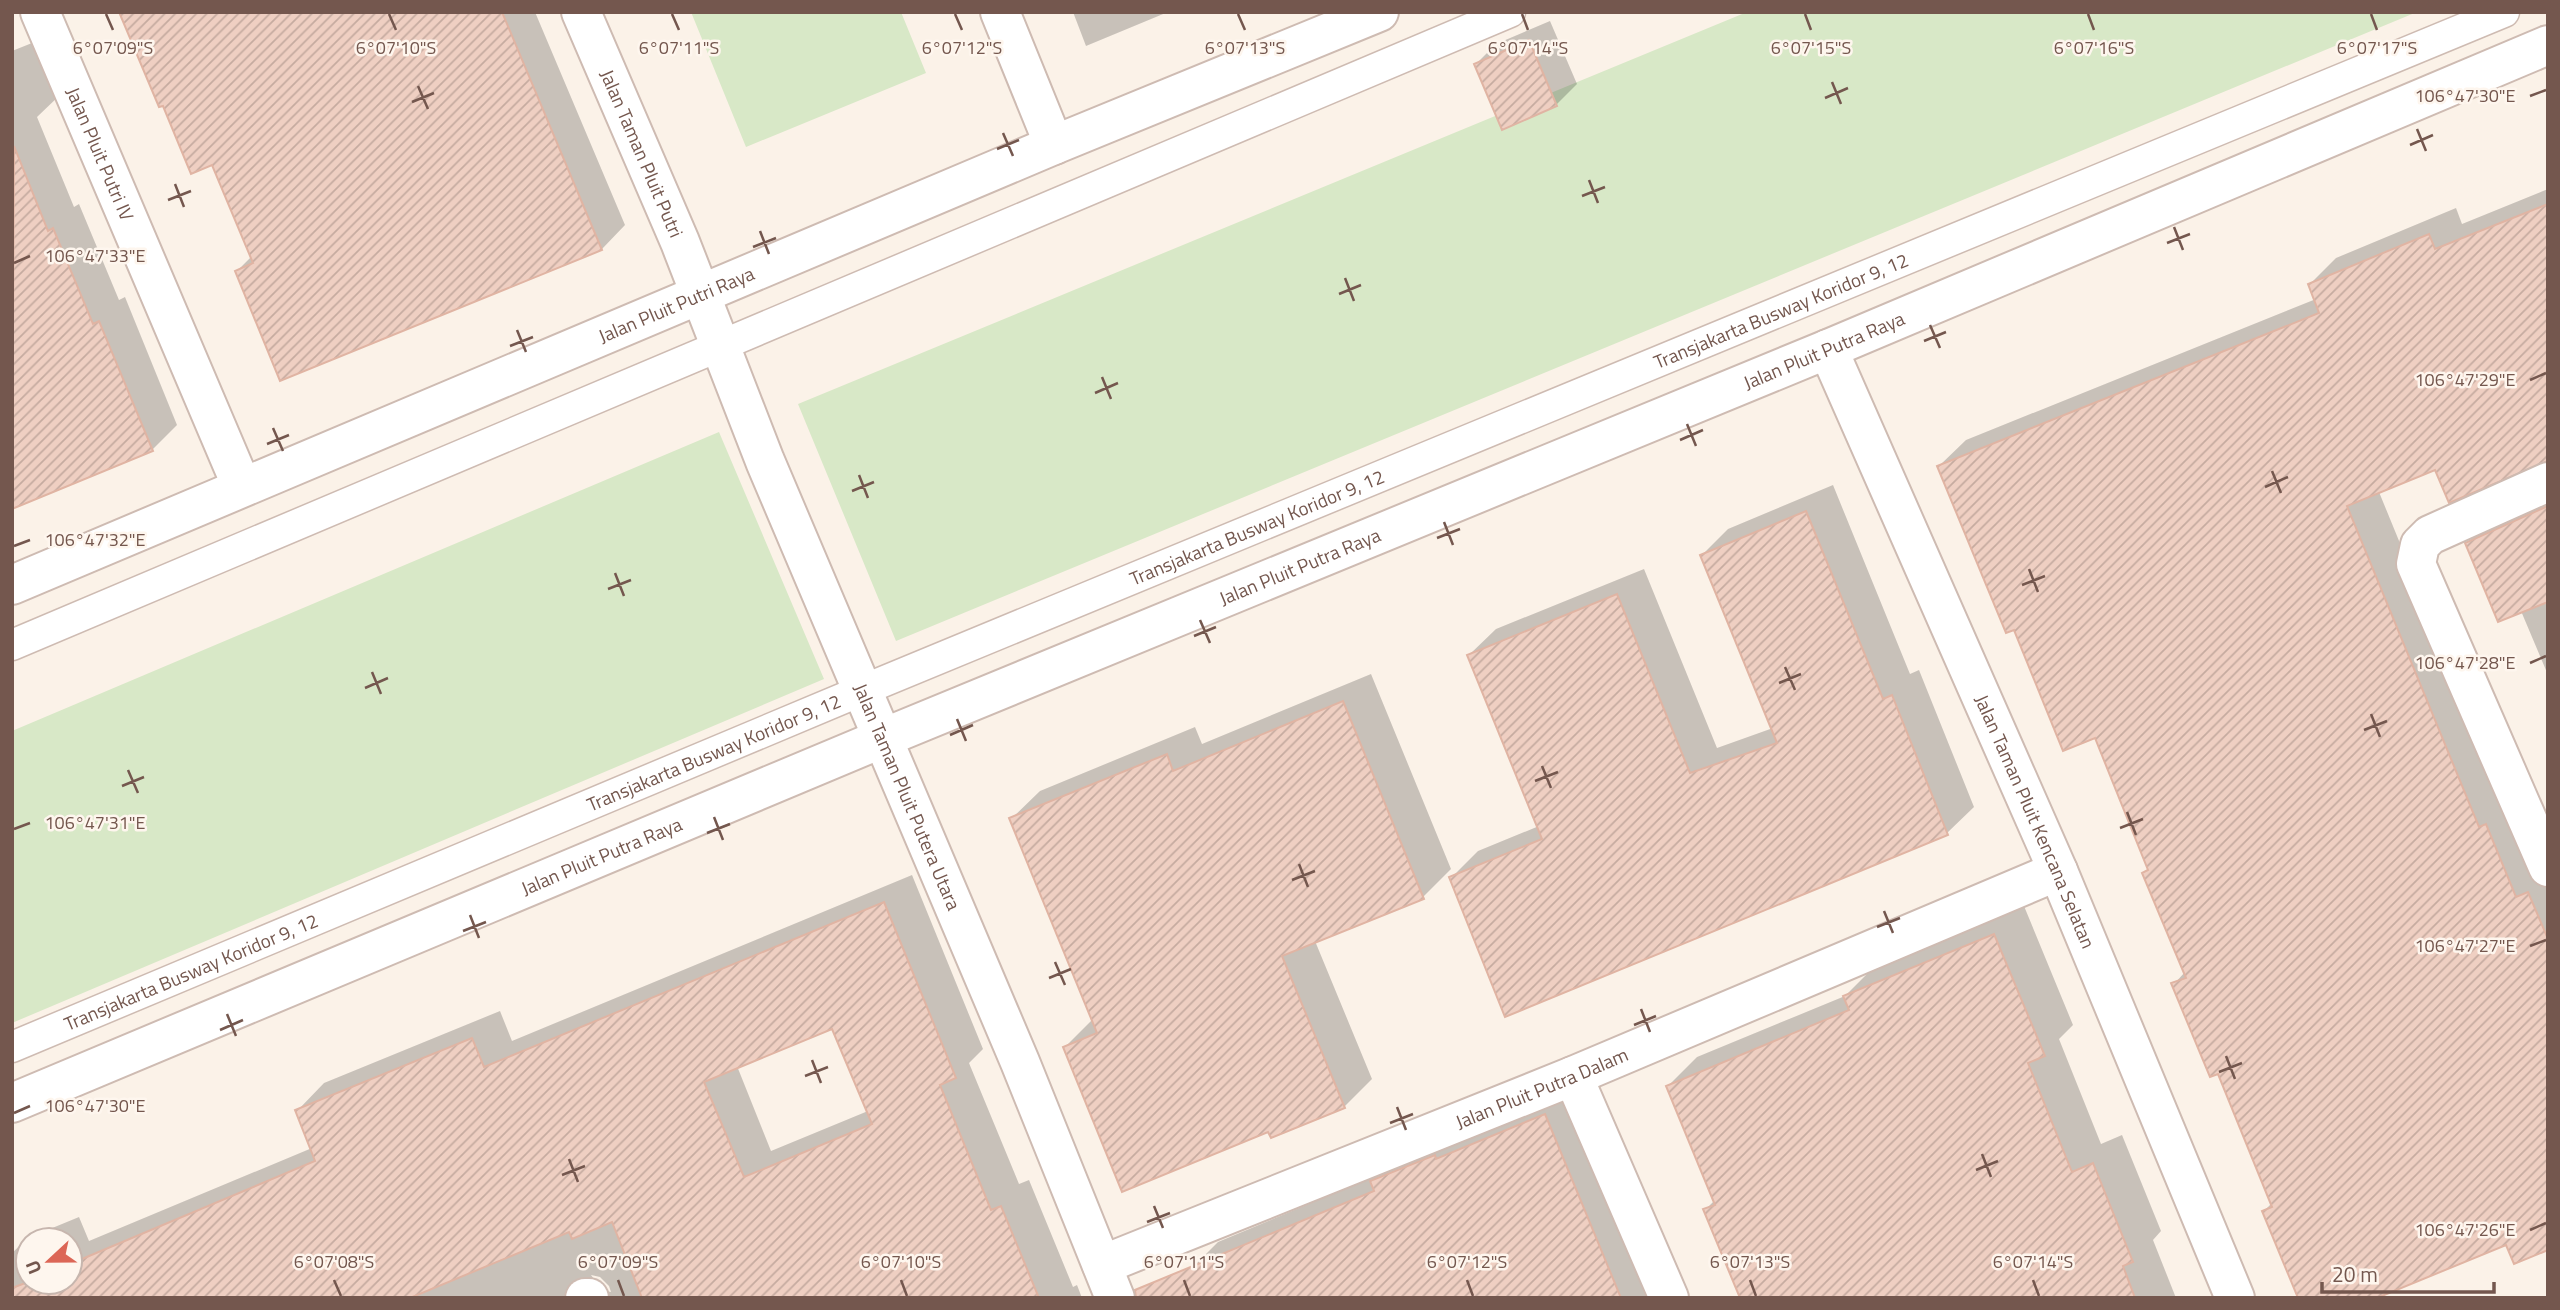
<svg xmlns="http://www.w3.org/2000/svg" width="2560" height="1310" viewBox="0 0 2560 1310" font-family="'Titillium Web',sans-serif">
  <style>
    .green { fill: #d8e8c7 }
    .shadow { fill: #0003; fill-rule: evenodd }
    .building { fill: url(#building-hatch); stroke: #e0b4a3; stroke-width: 2; fill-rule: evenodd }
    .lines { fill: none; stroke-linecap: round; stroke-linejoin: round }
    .service-casing { stroke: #cebbb2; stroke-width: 33 }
    .minor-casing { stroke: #cebbb2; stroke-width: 42 }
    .tertiary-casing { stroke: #cebbb2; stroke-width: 42 }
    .service { stroke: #fff; stroke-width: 30 }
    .minor { stroke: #fff; stroke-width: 38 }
    .tertiary { stroke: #fff; stroke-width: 38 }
    .ticks { fill: none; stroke: #74574e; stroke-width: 2.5 }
    .labels { text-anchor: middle; stroke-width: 5; stroke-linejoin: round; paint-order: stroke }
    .street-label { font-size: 19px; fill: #74574e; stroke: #fef6ee }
    .ticks-label { font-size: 18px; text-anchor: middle; fill: #74574e; stroke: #fef6ee; stroke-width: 5; stroke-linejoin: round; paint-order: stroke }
  </style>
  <defs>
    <pattern id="building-hatch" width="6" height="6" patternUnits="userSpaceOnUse" patternTransform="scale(1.75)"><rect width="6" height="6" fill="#efcfc2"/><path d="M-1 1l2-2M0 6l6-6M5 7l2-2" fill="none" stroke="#c6aba0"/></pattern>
  </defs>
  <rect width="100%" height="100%" fill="#fbf2e8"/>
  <!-- green -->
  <path class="green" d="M 691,12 L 901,12 L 926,73 L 746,147 Z
    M 1747,12 L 2417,12 L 896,641 L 798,404 Z
    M 719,432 L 824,679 L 12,1023 L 12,731 Z"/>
  <!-- shadow -->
  <path class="shadow" d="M 119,12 L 535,12 L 625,225 L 602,249 L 237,271 L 252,256 L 213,163 L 164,103 L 159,105 Z
    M 1073,12 L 1168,12 L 1086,46 Z
    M 1550,21 L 1577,84 L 1556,105 L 1476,64 L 1496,44 Z
    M 37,41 L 60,95 L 37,117 L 74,207 L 79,204 L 119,300 L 125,297 L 177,425 L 152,450 L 12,507 L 12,51 Z
    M 2548,189 L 2548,459 L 2436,468 L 2379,492 L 2506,802 L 2548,870 L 2548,1248 L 2264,1211 L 2272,1203 L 2219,1071 L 2174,984 L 2185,972 L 2144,873 L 2149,868 L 2096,735 L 2015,627 L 1939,466 L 1966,440 L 2316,299 L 2310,284 L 2336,258 L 2456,208 L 2462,224 Z
    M 1833,485 L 1910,674 L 1919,670 L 1974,807 L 1947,833 L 1506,1015 L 1451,878 L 1478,851 L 1539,826 L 1469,655 L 1496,629 L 1644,569 L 1717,748 L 1773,728 L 1702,555 L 1728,529 Z
    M 2548,491 L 2548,675 L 2521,611 L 2468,543 L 2494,517 Z
    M 1371,674 L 1451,869 L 1423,897 L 1315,941 L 1372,1079 L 1344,1107 L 1269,1130 L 1065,1047 L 1093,1019 L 1011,819 L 1040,791 L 1195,727 L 1202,744 Z
    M 912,875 L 983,1049 L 969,1063 L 1019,1184 L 1029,1180 L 1073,1287 L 1077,1285 L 1082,1298 L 414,1298 L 413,1295 L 12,1298 L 12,1253 L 28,1238 L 79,1217 L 89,1241 L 312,1148 L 297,1111 L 324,1083 L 500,1011 L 512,1041 ZM 833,1026 L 868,1111 L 771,1151 L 737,1066 ZM 28,1240 L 70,1240 L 70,1282 L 28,1282 ZM 591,1275 L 600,1277 L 609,1286 L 611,1292 L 602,1290 Z
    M 2024,906 L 2073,1025 L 2059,1039 L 2101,1144 L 2122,1135 L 2161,1231 L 2153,1240 L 2176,1298 L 1770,1298 L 1705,1210 L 1715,1200 L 1668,1086 L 1697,1057 L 1845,996 L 1874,967 Z
    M 1572,1089 L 1658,1298 L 1203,1298 L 1191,1269 L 1218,1242 L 1378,1175 L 1398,1155 Z"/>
  <!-- building -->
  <path class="building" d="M 119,12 L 502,12 L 602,250 L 280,381 L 235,271 L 253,263 L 212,165 L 191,174 L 163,106 L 159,107 Z
    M 1529,40 L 1557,106 L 1502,130 L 1474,64 Z
    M 14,146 L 48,231 L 53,228 L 93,324 L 99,321 L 153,451 L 12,509 Z
    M 2548,204 L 2548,461 L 2449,503 L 2435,470 L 2347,506 L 2479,827 L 2486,824 L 2516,897 L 2528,892 L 2548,939 L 2548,1250 L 2514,1264 L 2506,1245 L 2377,1298 L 2298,1298 L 2262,1211 L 2272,1207 L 2218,1074 L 2210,1077 L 2171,983 L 2186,978 L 2142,873 L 2148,870 L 2095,738 L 2063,751 L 2014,630 L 2006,633 L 1937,466 L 2319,313 L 2308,284 L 2429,234 L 2435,249 Z
    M 2548,506 L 2548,602 L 2498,622 L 2465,543 Z
    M 1806,511 L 1883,699 L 1892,695 L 1948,835 L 1505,1017 L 1449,877 L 1542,839 L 1467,655 L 1617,594 L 1690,773 L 1777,743 L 1700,555 Z
    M 1343,701 L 1424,899 L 1282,956 L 1345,1108 L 1271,1138 L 1268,1132 L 1122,1192 L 1063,1047 L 1097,1033 L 1009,818 L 1167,754 L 1173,771 Z
    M 884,902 L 956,1078 L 940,1085 L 991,1210 L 1001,1206 L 1039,1298 L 642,1298 L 612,1222 L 572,1239 L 569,1232 L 410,1298 L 12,1298 L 12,1288 L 28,1282 L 70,1282 L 70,1264 L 315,1161 L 295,1110 L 472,1038 L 484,1067 ZM 832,1029 L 872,1124 L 744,1177 L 704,1082 Z
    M 1994,934 L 2045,1056 L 2028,1063 L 2072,1172 L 2093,1163 L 2133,1262 L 2123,1266 L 2135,1298 L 1740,1298 L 1703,1209 L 1715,1205 L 1666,1086 L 1849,1010 L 1843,996 Z
    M 1545,1114 L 1621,1298 L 1136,1298 L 1135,1290 L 1374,1191 L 1370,1181 L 1435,1155 L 1436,1159 Z"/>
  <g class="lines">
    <defs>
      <g id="service">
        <path d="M 12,645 L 1510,12"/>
        <path id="s1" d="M 12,1047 L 863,690 L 2504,12"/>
      </g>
      <g id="minor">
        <path id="s2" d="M 40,12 L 242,487"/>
        <path id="s3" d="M 581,12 L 680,242 L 765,461 L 1020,1062 L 1115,1298"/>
        <path d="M 1000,12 L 1054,145"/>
        <path id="s4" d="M 1828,349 L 2058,871 L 2235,1298"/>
        <path d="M 2548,482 L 2430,535 L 2420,545 L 2416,564 L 2548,867"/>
        <path d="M 1573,1076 L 1669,1298"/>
        <path id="s5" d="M 1102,1265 L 1573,1076 L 2058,871"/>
        <path d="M 585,1298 L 589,1298"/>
      </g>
      <g id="tertiary">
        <path id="s6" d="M 12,585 L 1054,145 L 1379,12"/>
        <path id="s7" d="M 12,1103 L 883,738 L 1828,349 L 2548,45"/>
      </g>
    </defs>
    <!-- service casing -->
    <use href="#service" class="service-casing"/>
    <!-- minor casing -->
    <use href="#minor" class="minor-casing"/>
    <!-- tertiary casing -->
    <use href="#tertiary" class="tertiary-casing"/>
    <!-- service -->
    <use href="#service" class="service"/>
    <!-- minor -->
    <use href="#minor" class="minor"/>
    <!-- tertiary -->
    <use href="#tertiary" class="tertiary"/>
  </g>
  <!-- ticks -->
  <path class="ticks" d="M 106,14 L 113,30M 389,14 L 396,30M 672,14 L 679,30M 955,14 L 962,30M 1238,14 L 1245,30M 1522,14 L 1528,30M 1805,14 L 1811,30M 2088,14 L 2094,30M 2371,14 L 2377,30M 1832,82 L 1841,104M 418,86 L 428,109M 2530,96 L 2546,90M 1825,98 L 1848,88M 412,102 L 434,93M 2417,129 L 2426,151M 1003,133 L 1013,156M 2410,145 L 2433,135M 997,149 L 1019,140M 1589,180 L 1598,203M 175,184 L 184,207M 1582,196 L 1605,187M 168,200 L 191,191M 2174,227 L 2183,250M 760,231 L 769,254M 2167,243 L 2190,234M 753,247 L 776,238M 14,263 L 30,256M 1345,278 L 1354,301M 1339,294 L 1361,285M 1930,325 L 1940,348M 517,330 L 526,352M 1924,341 L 1946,332M 510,346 L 533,337M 1102,377 L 1111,399M 2530,380 L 2546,373M 1095,393 L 1118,383M 1687,424 L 1696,446M 273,428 L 283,451M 1680,440 L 1703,430M 267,444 L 289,435M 2272,471 L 2281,493M 859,475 L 868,498M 2265,487 L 2288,477M 852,491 L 874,482M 1444,522 L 1453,545M 1437,538 L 1460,529M 14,546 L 30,540M 2029,569 L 2038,592M 615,573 L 624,596M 2022,585 L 2045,576M 608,589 L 631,580M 1200,620 L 1210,643M 1194,636 L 1216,627M 2530,663 L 2546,656M 1785,667 L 1795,690M 372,672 L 381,694M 1779,683 L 1801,674M 365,688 L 388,678M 2371,714 L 2380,737M 957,719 L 966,741M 2364,730 L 2387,721M 950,735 L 973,725M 1542,766 L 1551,788M 128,770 L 138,793M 1535,781 L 1558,772M 122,786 L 144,777M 2127,812 L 2136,835M 714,817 L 723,840M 2120,828 L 2143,819M 14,829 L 30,823M 707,833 L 730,824M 1299,864 L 1308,887M 1292,880 L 1315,871M 1884,911 L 1893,933M 470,915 L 479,938M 1877,927 L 1900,918M 463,931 L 486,922M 2530,946 L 2546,940M 1055,962 L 1065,985M 1049,978 L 1071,969M 1641,1009 L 1650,1032M 227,1014 L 236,1036M 1634,1025 L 1656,1016M 220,1030 L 243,1020M 2226,1056 L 2235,1079M 812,1060 L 821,1083M 2219,1072 L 2242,1063M 805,1076 L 828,1067M 1397,1107 L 1406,1130M 14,1113 L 30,1106M 1390,1123 L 1413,1114M 1982,1154 L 1991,1177M 569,1159 L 578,1182M 1976,1170 L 1998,1161M 562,1175 L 585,1166M 1154,1206 L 1163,1228M 1147,1222 L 1170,1213M 2530,1230 L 2546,1223M 334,1280 L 341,1296M 618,1280 L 624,1296M 901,1280 L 907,1296M 1184,1280 L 1190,1296M 1467,1280 L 1473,1296M 1750,1280 L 1756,1296M 2033,1280 L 2039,1296"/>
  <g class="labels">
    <!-- street labels -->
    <g class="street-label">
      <text dy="7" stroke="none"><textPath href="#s2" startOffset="154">Jalan Pluit Putri IV</textPath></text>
      <text dy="7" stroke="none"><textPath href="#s3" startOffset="154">Jalan Taman Pluit Putri</textPath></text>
      <text dy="7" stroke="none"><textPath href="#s6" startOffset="721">Jalan Pluit Putri Raya</textPath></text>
      <text dy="7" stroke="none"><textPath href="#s1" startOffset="1916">Transjakarta Busway Koridor 9, 12</textPath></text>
      <text dy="7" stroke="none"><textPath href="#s7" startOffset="1962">Jalan Pluit Putra Raya</textPath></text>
      <text dy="7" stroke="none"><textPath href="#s1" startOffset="1349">Transjakarta Busway Koridor 9, 12</textPath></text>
      <text dy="7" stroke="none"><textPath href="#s7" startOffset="1395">Jalan Pluit Putra Raya</textPath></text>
      <text dy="7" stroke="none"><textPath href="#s1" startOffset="761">Transjakarta Busway Koridor 9, 12</textPath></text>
      <text dy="7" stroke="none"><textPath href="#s3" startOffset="850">Jalan Taman Pluit Putera Utara</textPath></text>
      <text dy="7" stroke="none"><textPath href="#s4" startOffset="516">Jalan Taman Pluit Kencana Selatan</textPath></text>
      <text dy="7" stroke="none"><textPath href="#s7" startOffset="639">Jalan Pluit Putra Raya</textPath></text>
      <text dy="7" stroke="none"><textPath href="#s1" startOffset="194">Transjakarta Busway Koridor 9, 12</textPath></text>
      <text dy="7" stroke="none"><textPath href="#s5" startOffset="474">Jalan Pluit Putra Dalam</textPath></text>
    </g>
  </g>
  <g class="ticks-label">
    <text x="2377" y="54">6°07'17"S</text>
    <text x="113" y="54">6°07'09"S</text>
    <text x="396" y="54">6°07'10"S</text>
    <text x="679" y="54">6°07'11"S</text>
    <text x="962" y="54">6°07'12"S</text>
    <text x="1245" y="54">6°07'13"S</text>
    <text x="1528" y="54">6°07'14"S</text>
    <text x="1811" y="54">6°07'15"S</text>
    <text x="2094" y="54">6°07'16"S</text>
    <text x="2465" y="102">106°47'30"E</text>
    <text x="95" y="262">106°47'33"E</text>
    <text x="2465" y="386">106°47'29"E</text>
    <text x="95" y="546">106°47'32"E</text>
    <text x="2465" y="669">106°47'28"E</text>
    <text x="95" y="829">106°47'31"E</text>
    <text x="2465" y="952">106°47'27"E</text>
    <text x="95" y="1112">106°47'30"E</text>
    <text x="2465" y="1236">106°47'26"E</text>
    <text x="334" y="1268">6°07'08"S</text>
    <text x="618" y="1268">6°07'09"S</text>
    <text x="901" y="1268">6°07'10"S</text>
    <text x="1184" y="1268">6°07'11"S</text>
    <text x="1467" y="1268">6°07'12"S</text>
    <text x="1750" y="1268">6°07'13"S</text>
    <text x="2033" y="1268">6°07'14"S</text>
  </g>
  <!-- border -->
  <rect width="2560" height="1310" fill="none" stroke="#74574e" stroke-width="28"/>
  <!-- north arrow -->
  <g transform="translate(49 1261) rotate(248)"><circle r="33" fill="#fef6ee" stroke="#c7b6ae" stroke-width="2"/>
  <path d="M0-5L12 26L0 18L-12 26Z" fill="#dc6656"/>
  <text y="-10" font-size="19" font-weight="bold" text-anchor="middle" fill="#74574e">U</text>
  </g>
  <!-- scale -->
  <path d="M2322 1282v10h172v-10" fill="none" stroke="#74574e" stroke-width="3.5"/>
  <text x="2332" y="1282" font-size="21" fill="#74574e" stroke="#fef6ee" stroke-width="5" paint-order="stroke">20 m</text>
</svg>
